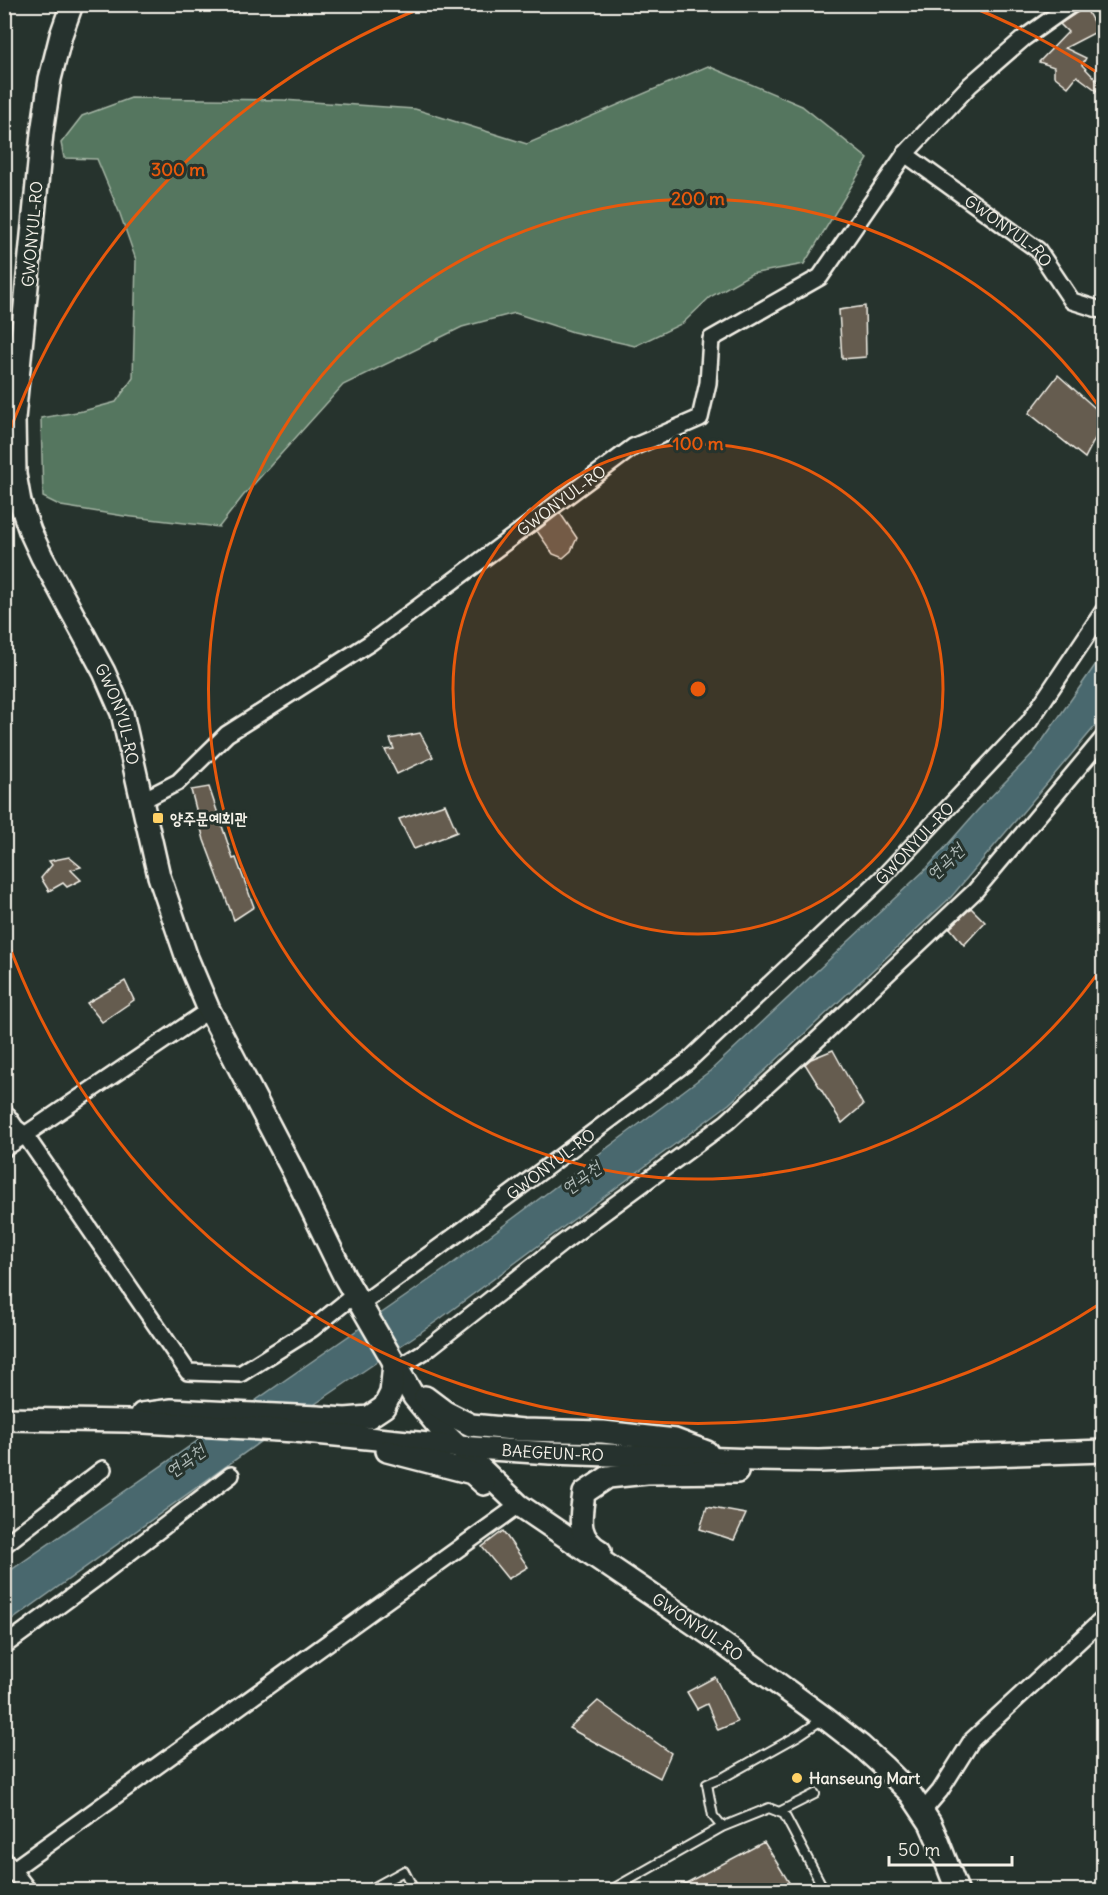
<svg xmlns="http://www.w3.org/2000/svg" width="1108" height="1895" viewBox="0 0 1108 1895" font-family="Delius,'Poor Story',sans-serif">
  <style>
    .green { fill: #55765f; stroke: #a4b4a4; stroke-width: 1.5 }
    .water { fill: #48686e; stroke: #8d9f9f; stroke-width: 1.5 }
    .building { fill: #655b4f; stroke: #f4f1e8; stroke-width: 1.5 }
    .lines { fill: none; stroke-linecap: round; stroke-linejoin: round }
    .lane-casing { stroke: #f4f1e8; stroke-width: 12 }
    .street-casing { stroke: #f4f1e8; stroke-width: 20 }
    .secondary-casing { stroke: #f4f1e8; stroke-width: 26 }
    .lane { stroke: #26332d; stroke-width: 8 }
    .street { stroke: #26332d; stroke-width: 15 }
    .secondary { stroke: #26332d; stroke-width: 21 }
    .ring { fill: none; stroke: #e8590c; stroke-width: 3 }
    .poi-dot { fill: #ffd166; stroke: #26332d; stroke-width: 2 }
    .labels { text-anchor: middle; stroke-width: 6; stroke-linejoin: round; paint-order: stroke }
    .street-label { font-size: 16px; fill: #f4f1e8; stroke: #26332d }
    .poi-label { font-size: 16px; font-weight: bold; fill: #f4f1e8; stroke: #26332d; text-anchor: start }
    .water-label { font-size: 18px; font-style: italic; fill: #afbab7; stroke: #26332d }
    .centre { fill: #e8590c; stroke: #26332d; stroke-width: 3 }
    .ring-label { font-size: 18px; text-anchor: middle; font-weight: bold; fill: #e8590c; stroke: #26332d; stroke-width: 6; stroke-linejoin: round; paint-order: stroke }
  </style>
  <rect width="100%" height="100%" fill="#26332d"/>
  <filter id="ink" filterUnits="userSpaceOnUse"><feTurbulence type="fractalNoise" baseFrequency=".0167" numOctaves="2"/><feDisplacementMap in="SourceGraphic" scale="12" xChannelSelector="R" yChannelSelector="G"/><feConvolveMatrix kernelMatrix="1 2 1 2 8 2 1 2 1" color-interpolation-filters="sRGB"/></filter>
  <g filter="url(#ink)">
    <!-- green -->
    <path class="green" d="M 708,66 L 802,106 L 868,159 L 804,264 L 751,274 L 710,297 L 683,323 L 635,346 L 573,332 L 515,313 L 462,327 L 343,385 L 243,496 L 219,527 L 124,516 L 61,506 L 43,497 L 41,418 L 83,411 L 116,402 L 133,378 L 136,260 L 120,214 L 97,159 L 64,158 L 61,143 L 82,116 L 131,98 L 283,100 L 415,109 L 527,144 Z"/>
    <!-- water -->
    <path class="water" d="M 1103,654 L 1103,717 L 951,897 L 729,1104 L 437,1321 L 271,1434 L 5,1625 L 4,1575 L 448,1267 L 710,1071 L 927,868 L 977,811 L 1035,751 Z"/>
    <!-- building -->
    <path class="building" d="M 1084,5 L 1098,31 L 1065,48 L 1086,58 L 1082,65 L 1104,88 L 1100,93 L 1077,76 L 1068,87 L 1054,76 L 1054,67 L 1039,62 L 1068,32 L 1060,24 L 1078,12 Z
      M 865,306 L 866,357 L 842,359 L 839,310 Z
      M 1058,375 L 1104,416 L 1104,421 L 1085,458 L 1029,413 Z
      M 560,513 L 577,538 L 571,551 L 563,558 L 553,554 L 537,531 Z
      M 420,733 L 433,757 L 397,774 L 385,750 L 394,749 L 390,739 Z
      M 209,787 L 233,859 L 236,858 L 254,907 L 234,920 L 204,840 L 191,790 Z
      M 445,804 L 457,832 L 414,849 L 399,819 Z
      M 69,857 L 81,867 L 71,870 L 81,880 L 67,887 L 63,883 L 49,891 L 41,878 L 52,865 L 49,861 Z
      M 971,908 L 985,922 L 964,945 L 950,928 Z
      M 125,981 L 134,1000 L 102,1022 L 87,1003 Z
      M 833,1050 L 863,1105 L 842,1123 L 805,1064 L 811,1059 Z
      M 707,1507 L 746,1514 L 734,1540 L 700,1529 Z
      M 503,1531 L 528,1567 L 508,1579 L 482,1547 Z
      M 715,1677 L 737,1722 L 718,1730 L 707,1704 L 697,1709 L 687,1692 Z
      M 598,1701 L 671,1753 L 660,1778 L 569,1728 Z
      M 764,1842 L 790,1884 L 779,1890 L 673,1890 Z"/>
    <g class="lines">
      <defs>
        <path id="lane" d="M 779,1812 L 815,1794
          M 722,1827 L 713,1816 L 707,1784 L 724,1777 L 799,1735 L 823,1719
          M 369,1890 L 404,1871 L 414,1890
          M 611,1890 L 722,1827 L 769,1808 L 784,1814 L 822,1886 L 816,1890"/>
        <g id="street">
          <path id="s1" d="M 905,154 L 1038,250 L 1072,301 L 1104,311"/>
          <path id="s2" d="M 143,800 L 178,782 L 227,734 L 370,643 L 633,447 L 700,418 L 708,383 L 711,339 L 820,277 L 905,154 L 970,85 L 1024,38 L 1072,4"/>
          <path d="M 4,1111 L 16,1128 L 25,1135 L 188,1372 L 240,1374 L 312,1329 L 354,1295"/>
          <path d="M 4,1149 L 209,1010"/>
          <path id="s3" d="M 360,1305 L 460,1232 L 687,1062 L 880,880 L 1029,722 L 1104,610"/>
          <path d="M 396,1369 L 425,1351 L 561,1244 L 727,1122 L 815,1042 L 975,891 L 1104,737"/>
          <path d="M 4,1545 L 103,1469"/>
          <path d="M 4,1646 L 94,1580 L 231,1475"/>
          <path d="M 923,1811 L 940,1791 L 972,1740 L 1104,1618"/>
          <path d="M 4,1859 L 28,1890"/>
          <path d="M 4,1876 L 519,1505"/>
        </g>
        <g id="secondary">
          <path id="s4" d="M 72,4 L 61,35 L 50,79 L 42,133 L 14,419 L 15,474 L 20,502 L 30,531 L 42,557 L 104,672 L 122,713 L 159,876 L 187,958 L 209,1010 L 293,1171 L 344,1276 L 414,1397 L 443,1432 L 519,1505 L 715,1638 L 825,1718 L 861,1746 L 883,1766 L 910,1793 L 930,1823 L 938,1841 L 957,1890"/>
          <path d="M 425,1397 L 445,1412 L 471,1425 L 523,1430 L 603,1432 L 675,1440 L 707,1452"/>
          <path d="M 142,1414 L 172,1410 L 317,1417 L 345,1419 L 369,1417 L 384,1407 L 391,1393 L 394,1364"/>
          <path id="s5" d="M 4,1419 L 127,1421 L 295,1431 L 459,1447 L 550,1453 L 756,1460 L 819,1461 L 1104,1451"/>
          <path d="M 387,1451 L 472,1473 L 484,1484"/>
          <path d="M 600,1551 C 575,1536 581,1517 584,1493 L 608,1477 L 647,1473 L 737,1472"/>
        </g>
      </defs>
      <!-- lane casing -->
      <use href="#lane" class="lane-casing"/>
      <!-- street casing -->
      <use href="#street" class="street-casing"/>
      <!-- secondary casing -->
      <use href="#secondary" class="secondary-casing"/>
      <!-- lane -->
      <use href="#lane" class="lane"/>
      <!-- street -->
      <use href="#street" class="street"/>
      <!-- secondary -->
      <use href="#secondary" class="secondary"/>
    </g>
  </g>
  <!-- distance rings -->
  <circle cx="698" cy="689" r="245" fill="#e8590c" fill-opacity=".12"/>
  <g class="ring">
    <circle cx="698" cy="689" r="245"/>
    <path d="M1102 967A490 490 0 1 1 1102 411"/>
    <path d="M1098 1305A735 735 0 0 1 5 934M5 444A735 735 0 0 1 429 5M967 5A735 735 0 0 1 1098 73"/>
  </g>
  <!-- markers -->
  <g class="poi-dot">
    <rect x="152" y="812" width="12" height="12" rx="3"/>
    <circle cx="797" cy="1778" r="6"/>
  </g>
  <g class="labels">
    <!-- street labels -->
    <g class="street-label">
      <text dy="6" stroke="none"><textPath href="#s1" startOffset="129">GWONYUL-RO</textPath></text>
      <text transform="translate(32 234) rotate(-85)" y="6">GWONYUL-RO</text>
      <text dy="6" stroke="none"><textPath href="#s2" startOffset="516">GWONYUL-RO</textPath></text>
      <text dy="6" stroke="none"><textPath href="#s4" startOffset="738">GWONYUL-RO</textPath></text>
      <text dy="6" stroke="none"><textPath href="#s3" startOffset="723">GWONYUL-RO</textPath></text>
      <text dy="6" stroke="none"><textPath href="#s3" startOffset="237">GWONYUL-RO</textPath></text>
      <text dy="6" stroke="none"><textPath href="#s5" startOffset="550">BAEGEUN-RO</textPath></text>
      <text dy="6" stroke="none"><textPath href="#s4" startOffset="1854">GWONYUL-RO</textPath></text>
    </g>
    <!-- poi labels -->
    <g class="poi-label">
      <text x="170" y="824">양주문예회관</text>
      <text x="809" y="1784">Hanseung Mart</text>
    </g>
    <!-- water labels -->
    <g class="water-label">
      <text transform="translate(945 862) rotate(-44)" y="6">연곡천</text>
      <text transform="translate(581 1178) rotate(-36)" y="6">연곡천</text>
      <text transform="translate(185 1461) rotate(-36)" y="6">연곡천</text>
    </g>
  </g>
  <circle cx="698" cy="689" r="9" class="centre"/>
  <g class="ring-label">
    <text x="178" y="176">300 m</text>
    <text x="698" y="205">200 m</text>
    <text x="698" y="450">100 m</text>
  </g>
  <!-- margin -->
  <rect width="1108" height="1895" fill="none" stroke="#26332d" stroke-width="24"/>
  <rect x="12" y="12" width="1084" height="1871" fill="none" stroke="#f4f1e8" stroke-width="2" filter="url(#ink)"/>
  <!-- scale -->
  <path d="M889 1856v9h123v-9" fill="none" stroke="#f4f1e8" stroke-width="3"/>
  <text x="898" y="1856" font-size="18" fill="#f4f1e8" stroke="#26332d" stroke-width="4.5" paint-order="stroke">50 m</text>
</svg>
